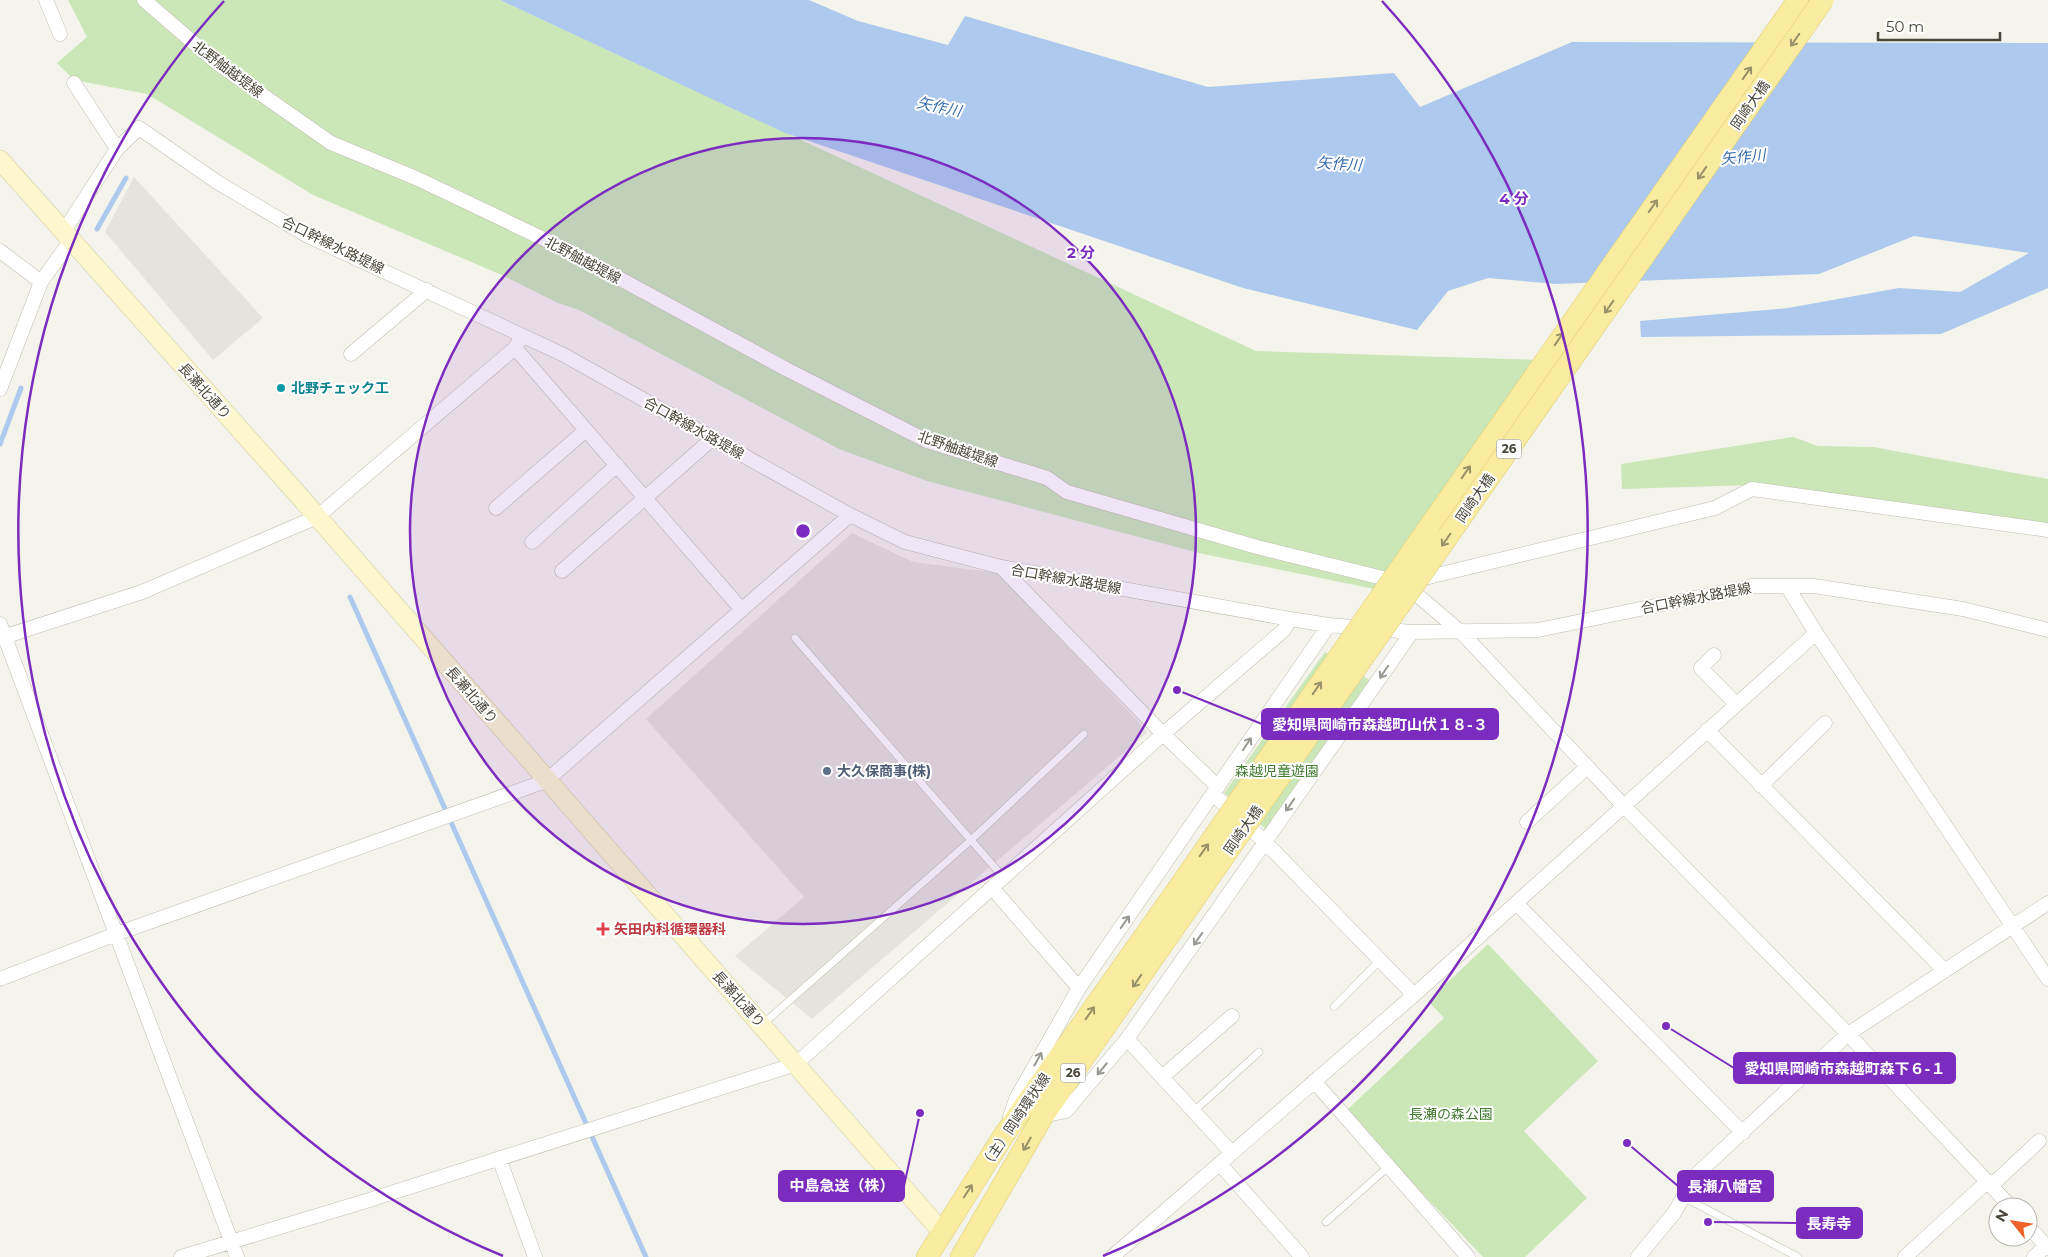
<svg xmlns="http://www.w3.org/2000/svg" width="2048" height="1257" viewBox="0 0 2048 1257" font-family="Montserrat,'Noto Sans JP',sans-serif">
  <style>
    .industrial { fill: #e5e3dd }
    .green { fill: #cbe7b8 }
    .water { fill: #adcaee }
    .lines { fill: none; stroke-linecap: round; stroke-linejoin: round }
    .stream { stroke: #adcaee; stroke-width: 5 }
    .lane-casing { stroke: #c1bdaf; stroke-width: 8 }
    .street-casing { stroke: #c1bdaf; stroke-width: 15 }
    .secondary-casing { stroke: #d2cb9e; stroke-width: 20 }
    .primary-casing { stroke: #dfcd71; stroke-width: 22 }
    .lane { stroke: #fff; stroke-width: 7 }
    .street { stroke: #fff; stroke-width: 14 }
    .secondary { stroke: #fcf7cf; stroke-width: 19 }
    .primary { stroke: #f9eca1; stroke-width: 21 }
    .primary-bridge-casing { stroke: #dfcd71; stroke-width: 22; stroke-linecap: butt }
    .primary-bridge { stroke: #f9eca1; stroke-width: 21 }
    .oneway { stroke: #999168 }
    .oneway2 { stroke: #9b9993 }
    .ring { fill: none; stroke: #7b2cbf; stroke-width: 2.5 }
    .culture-dot { fill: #0f9aa8; stroke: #fff; stroke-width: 2 }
    .service-dot { fill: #5c6f8a; stroke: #fff; stroke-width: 2 }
    .health-dot { fill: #e0444e; stroke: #fff; stroke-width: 2 }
    .labels { text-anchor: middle; stroke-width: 4; stroke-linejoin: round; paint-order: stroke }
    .shield { fill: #fff; stroke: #807e75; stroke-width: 1 }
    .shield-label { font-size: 12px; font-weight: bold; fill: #4a463a }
    .street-label { font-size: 14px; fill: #4a463a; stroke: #fff }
    .culture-label { font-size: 14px; font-weight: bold; fill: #0d838f; stroke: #fff; text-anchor: start }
    .service-label { font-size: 14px; font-weight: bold; fill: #4e5e75; stroke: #fff; text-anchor: start }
    .park-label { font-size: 14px; fill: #417a2f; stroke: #fff }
    .health-label { font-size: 14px; font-weight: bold; fill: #be3a42; stroke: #fff; text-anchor: start }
    .water-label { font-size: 15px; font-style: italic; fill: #376db1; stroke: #fff }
    .centre { fill: #7b2cbf; stroke: #fff; stroke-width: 2.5 }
    .ring-label { font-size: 15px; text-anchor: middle; font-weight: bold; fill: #7b2cbf; stroke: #fff; stroke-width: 4; stroke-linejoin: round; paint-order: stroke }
    .leader { fill: none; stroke: #7b2cbf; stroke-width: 2 }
    .callout-dot { fill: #7b2cbf; stroke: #fff; stroke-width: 2 }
    .callout { fill: #7b2cbf; stroke: #7b2cbf; stroke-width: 2 }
    .callout-label { font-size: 15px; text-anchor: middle; font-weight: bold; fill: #fff }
  </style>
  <rect width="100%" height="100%" fill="#f5f4ec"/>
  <!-- industrial -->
  <path class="industrial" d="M 134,177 L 263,318 L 213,360 L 105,232 Z
    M 852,533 L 913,562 L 998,573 L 1148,732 L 812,1019 L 735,956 L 804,897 L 646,719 Z"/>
  <!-- green -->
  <path class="green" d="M 68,0 L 500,0 L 1256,351 L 1544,360 L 1389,592 L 1203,554 L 927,481 L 839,449 L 579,310 L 558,303 L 502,275 L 313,195 L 147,94 L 74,80 L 57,63 L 87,37 Z
    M 1793,437 L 1818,446 L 1873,447 L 2048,479 L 2048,526 L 1752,485 L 1622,489 L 1621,464 Z
    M 1325,652 L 1376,684 L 1270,833 L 1224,793 Z
    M 1488,944 L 1598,1061 L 1524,1131 L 1587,1198 L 1525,1257 L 1483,1257 L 1345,1112 L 1444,1018 L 1428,1001 Z"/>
  <!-- water -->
  <path class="water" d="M 500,0 L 809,0 L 858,21 L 948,45 L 965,16 L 1208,87 L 1394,73 L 1420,107 L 1572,42 L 2048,43 L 2048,288 L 1941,334 L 1641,337 L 1640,321 L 1788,308 L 1899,288 L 1960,292 L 2029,253 L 1914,236 L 1819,274 L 1556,284 L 1488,278 L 1448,291 L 1417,330 L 1243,288 L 785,133 Z"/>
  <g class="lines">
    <!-- stream -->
    <path class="stream" d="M 97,229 L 126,178
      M 0,444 L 21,388
      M 350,597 L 646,1257"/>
    <defs>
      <path id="lane" d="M 795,638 L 1004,878
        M 1334,1007 L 1380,960
        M 763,1024 L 970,841 L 1084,734
        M 1193,1112 L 1259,1052
        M 1683,1197 L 1798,1257
        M 1326,1222 L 1388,1167"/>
      <path id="street" d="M 46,0 L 60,34
        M 144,0 L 217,63 L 331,143 L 416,178 L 569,251 L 786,369 L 927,441 L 1047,478 L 1067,492 L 1257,547 L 1403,583 L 1462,633 L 1623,805 L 1848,1034 L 2011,1207
        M 74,83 L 117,149
        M 64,231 L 117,149 L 139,128 L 217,182 L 308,236 L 562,354 L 850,515 L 905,542 L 1001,567 L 1290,619 L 1329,625 L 1412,632 L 1538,630 L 1752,586 L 1814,586 L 1963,609 L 2048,630
        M 0,251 L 41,282
        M 515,348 L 742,610
        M 351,354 L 427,290
        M 0,389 L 41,282 L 71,240
        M 496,508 L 586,430
        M 532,542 L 617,465
        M 1001,567 L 1163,734 L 1218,787
        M 562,571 L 712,439
        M 1416,580 L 1715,508 L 1752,489 L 2048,530
        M 1787,586 L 1816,633 L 2048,979
        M 0,624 L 237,1257
        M 0,638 L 142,592 L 317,517 L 515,348 L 522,336
        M 1714,655 L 1701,668 L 1736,704
        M 1707,730 L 1945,971
        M 1761,786 L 1825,723
        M 1213,794 L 1265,842 L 1414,995
        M 1527,822 L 1587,767
        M 993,889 L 1079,988
        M 1516,903 L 1743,1133
        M 0,979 L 116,934 L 546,781 L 850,515
        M 1127,1039 L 1232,1153
        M 1162,1077 L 1232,1016
        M 1314,1081 L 1468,1257
        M 1043,1116 L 1066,1111 L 1127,1039 L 1412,632
        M 1010,1117 L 1016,1099 L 1079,988 L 1329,625
        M 499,1158 L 535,1257
        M 1220,1164 L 1302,1257
        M 1991,1186 L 2039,1141
        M 2028,1226 L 2048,1248
        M 181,1257 L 366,1201 L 796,1064 L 1163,734 L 1284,630 L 1290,619
        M 1112,1257 L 1414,995 L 1816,633
        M 1638,1257 L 1674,1213 L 1697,1174 L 1848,1034 L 2048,903
        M 1905,1257 L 1988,1181
        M 2034,1257 L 2046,1246"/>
      <path id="secondary" d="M 0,160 L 301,498 L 942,1232"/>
      <path id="primary" d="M 1429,527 L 1798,0
        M 927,1257 L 1004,1135 L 1177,890
        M 961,1257 L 1043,1116 L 1195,898"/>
    </defs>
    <!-- lane casing -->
    <use href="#lane" class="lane-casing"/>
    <!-- street casing -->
    <use href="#street" class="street-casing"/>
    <!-- secondary casing -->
    <use href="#secondary" class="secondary-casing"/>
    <!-- primary casing -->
    <use href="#primary" class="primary-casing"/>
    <!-- lane -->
    <use href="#lane" class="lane"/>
    <!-- street -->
    <use href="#street" class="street"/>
    <!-- secondary -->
    <use href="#secondary" class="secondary"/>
    <!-- primary -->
    <use href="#primary" class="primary"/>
    <defs>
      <path id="primary-bridge" d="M 1177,890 L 1429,527
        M 1195,898 L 1823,0"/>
    </defs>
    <!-- primary-bridge casing -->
    <use href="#primary-bridge" class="primary-bridge-casing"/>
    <!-- primary-bridge -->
    <use href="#primary-bridge" class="primary-bridge"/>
  </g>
  <!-- one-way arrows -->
  <defs><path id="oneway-shaft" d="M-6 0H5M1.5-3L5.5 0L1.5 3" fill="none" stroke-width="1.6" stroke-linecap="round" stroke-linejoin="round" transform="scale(1.25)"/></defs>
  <g class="oneway">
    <use href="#oneway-shaft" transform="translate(1795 40) rotate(125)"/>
    <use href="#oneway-shaft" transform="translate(1747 73) rotate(-55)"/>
    <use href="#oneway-shaft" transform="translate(1702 173) rotate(125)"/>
    <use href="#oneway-shaft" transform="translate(1653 206) rotate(-55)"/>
    <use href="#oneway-shaft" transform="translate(1609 307) rotate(125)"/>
    <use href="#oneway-shaft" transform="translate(1559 339) rotate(-55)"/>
    <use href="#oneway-shaft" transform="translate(1466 472) rotate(-55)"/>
    <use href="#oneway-shaft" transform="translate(1446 540) rotate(125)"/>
    <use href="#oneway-shaft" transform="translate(1317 688) rotate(-55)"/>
    <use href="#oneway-shaft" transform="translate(1204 850) rotate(-55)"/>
    <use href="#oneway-shaft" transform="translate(1137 981) rotate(125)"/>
    <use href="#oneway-shaft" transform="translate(1090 1013) rotate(-55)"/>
    <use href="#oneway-shaft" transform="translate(1027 1144) rotate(120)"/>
    <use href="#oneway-shaft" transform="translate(968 1191) rotate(-57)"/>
  </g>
  <g class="oneway2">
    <use href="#oneway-shaft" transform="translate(1384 672) rotate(124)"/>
    <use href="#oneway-shaft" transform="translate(1247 744) rotate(-56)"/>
    <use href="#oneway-shaft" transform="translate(1290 805) rotate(125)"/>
    <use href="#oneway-shaft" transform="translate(1125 922) rotate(-55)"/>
    <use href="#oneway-shaft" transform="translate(1198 939) rotate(125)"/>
    <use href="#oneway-shaft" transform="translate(1038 1059) rotate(-61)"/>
    <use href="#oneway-shaft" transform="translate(1102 1069) rotate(130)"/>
  </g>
  <!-- distance rings -->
  <circle cx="803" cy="531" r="393" fill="#7b2cbf" fill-opacity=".12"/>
  <g class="ring">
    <circle cx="803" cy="531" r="393"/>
    <path d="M503 1256A785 785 0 0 1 224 1M1382 1A785 785 0 0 1 1103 1256"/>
  </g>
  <!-- markers -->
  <circle class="culture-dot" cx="281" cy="388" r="5"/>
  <circle class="service-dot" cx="827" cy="771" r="5"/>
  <path class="health-dot" d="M600.5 921.5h5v5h5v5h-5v5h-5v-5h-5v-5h5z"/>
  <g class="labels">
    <!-- shield labels -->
    <g class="shield">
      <rect x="1496.5" y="439.5" width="25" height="19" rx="4"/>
      <rect x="1060.5" y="1063.5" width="25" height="19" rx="4"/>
    </g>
    <g class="shield-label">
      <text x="1509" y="453">26</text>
      <text x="1073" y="1077">26</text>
    </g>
    <!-- street labels -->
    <g class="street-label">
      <text transform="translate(228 69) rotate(37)" y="5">北野舳越堤線</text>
      <text transform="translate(1750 105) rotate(-55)" y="5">岡崎大橋</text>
      <text transform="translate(333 245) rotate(26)" y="5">合口幹線水路堤線</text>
      <text transform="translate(583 260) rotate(28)" y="5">北野舳越堤線</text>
      <text transform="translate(205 391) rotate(48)" y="5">長瀬北通り</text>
      <text transform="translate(694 428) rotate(29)" y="5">合口幹線水路堤線</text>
      <text transform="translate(958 449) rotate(19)" y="5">北野舳越堤線</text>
      <text transform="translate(1475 498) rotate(-55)" y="5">岡崎大橋</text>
      <text transform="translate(1066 579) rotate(10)" y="5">合口幹線水路堤線</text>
      <text transform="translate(1696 598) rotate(-11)" y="5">合口幹線水路堤線</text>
      <text transform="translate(472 695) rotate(49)" y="5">長瀬北通り</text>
      <text transform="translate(1243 830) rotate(-55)" y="5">岡崎大橋</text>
      <text transform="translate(739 999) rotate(48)" y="5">長瀬北通り</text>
      <text transform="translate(1015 1121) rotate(-56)" y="5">（主）岡崎環状線</text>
    </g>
    <!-- culture labels -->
    <g class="culture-label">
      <text x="291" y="393">北野チェック工</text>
    </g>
    <!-- service labels -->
    <g class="service-label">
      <text x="837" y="776">大久保商事(株)</text>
    </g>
    <!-- park labels -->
    <g class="park-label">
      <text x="1277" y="776">森越児童遊園</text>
      <text x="1451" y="1119">長瀬の森公園</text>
    </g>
    <!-- health labels -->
    <g class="health-label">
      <text x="614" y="934">矢田内科循環器科</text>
    </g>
    <!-- water labels -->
    <g class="water-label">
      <text transform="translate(939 107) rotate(12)" y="5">矢作川</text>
      <text transform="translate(1743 157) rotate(-5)" y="5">矢作川</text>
      <text transform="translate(1339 164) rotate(4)" y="5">矢作川</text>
    </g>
  </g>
  <circle cx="803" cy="531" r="8" class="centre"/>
  <g class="ring-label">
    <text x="1514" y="204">4 分</text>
    <text x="1081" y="258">2 分</text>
  </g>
  <!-- callouts -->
  <path class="leader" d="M1177 690L1262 724M1666 1026L1734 1068M920 1113L904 1186M1627 1143L1678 1186M1708 1222L1797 1223"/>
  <g class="callout-dot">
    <circle cx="1177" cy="690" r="5"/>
    <circle cx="1666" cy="1026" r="5"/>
    <circle cx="920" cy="1113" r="5"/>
    <circle cx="1627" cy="1143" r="5"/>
    <circle cx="1708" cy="1222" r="5"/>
  </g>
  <g class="callout">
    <rect x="1262" y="709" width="236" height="30" rx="5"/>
    <rect x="1734" y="1053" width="221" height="30" rx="5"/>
    <rect x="779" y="1171" width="125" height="30" rx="5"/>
    <rect x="1678" y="1171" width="95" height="30" rx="5"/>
    <rect x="1797" y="1208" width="65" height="30" rx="5"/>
  </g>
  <g class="callout-label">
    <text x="1380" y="730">愛知県岡崎市森越町山伏１８‐３</text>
    <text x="1845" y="1074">愛知県岡崎市森越町森下６‐１</text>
    <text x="842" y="1191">中島急送（株）</text>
    <text x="1725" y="1192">長瀬八幡宮</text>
    <text x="1829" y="1229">長寿寺</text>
  </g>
  <!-- north arrow -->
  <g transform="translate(2013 1222) rotate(300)"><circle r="24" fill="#ffffff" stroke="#b7b5b0"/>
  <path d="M0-4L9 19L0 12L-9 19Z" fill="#ef622a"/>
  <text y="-8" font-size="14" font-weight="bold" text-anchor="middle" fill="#4a463a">N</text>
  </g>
  <!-- scale -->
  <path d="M1878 32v8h122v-8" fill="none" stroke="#4a463a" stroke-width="2.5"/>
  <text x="1886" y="32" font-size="15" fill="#4a463a" stroke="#ffffff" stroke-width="4" paint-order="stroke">50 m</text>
</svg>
